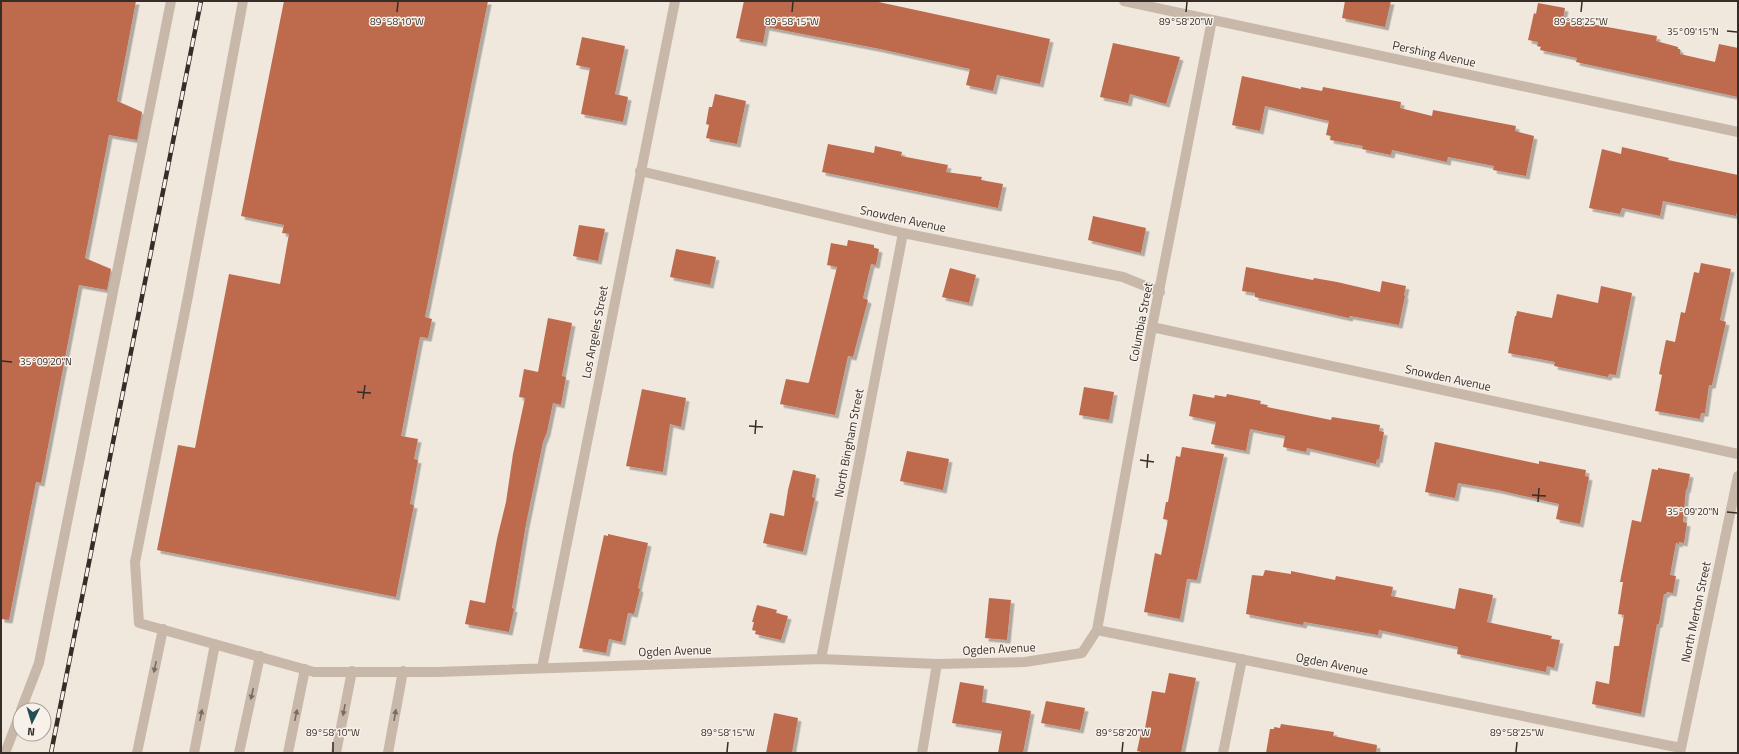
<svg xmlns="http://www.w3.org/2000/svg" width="1739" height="754" viewBox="0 0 1739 754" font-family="'Titillium Web',sans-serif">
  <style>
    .building { fill: #bd6a4e; filter: url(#shadow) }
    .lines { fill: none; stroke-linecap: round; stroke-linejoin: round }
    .minor { stroke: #c8b8aa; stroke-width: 10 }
    .rail-casing { stroke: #362d29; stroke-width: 4.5 }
    .rail { stroke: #f8f1e9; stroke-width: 3; stroke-dasharray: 9; stroke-linecap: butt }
    .oneway { fill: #786c63 }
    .ticks { fill: none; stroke: #362d29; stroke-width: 1.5 }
    .labels { text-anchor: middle; stroke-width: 3; stroke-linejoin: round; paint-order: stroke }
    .street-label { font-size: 12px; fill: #362d29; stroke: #f8f1e9 }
    .ticks-label { font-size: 10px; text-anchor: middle; fill: #362d29; stroke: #f8f1e9; stroke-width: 3; stroke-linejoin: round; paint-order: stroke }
  </style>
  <defs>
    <filter id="shadow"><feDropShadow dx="3.5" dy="3.5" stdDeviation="0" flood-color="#0004"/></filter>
  </defs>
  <rect width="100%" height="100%" fill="#f0e7dd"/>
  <!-- building -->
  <path class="building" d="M 1,1 L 136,1 L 117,101 L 142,112 L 137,140 L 109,135 L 85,258 L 111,269 L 107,290 L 79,285 L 41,483 L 36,482 L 9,620 L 1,619 Z
    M 284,1 L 488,1 L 425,317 L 432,319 L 428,338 L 420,337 L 401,436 L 418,439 L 414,459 L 418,460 L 410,504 L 414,505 L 396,597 L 157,550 L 178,445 L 195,448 L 229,274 L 280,284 L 289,234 L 282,233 L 284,225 L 241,216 Z
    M 744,1 L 874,1 L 1050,39 L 1040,84 L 997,75 L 993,91 L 966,85 L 970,69 L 880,49 L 766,27 L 763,43 L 736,38 Z
    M 1345,1 L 1391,1 L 1385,27 L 1342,18 Z
    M 1538,3 L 1565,8 L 1563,19 L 1657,36 L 1656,41 L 1678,47 L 1678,49 L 1680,49 L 1680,54 L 1715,62 L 1719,44 L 1738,48 L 1738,97 L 1576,62 L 1577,58 L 1540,50 L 1541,47 L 1537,46 L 1538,42 L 1528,40 L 1534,13 L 1536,14 Z
    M 582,37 L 625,46 L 615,94 L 628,97 L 623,122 L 581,114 L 590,68 L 576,65 Z
    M 1113,43 L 1180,57 L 1166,104 L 1130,94 L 1128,103 L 1100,97 Z
    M 1242,76 L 1301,89 L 1301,87 L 1322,91 L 1323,87 L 1401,102 L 1400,108 L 1432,116 L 1433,110 L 1516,126 L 1515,131 L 1534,136 L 1526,176 L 1493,170 L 1494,166 L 1448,157 L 1447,162 L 1392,150 L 1391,155 L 1362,149 L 1363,146 L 1330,140 L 1331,136 L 1326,135 L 1329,121 L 1265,106 L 1260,131 L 1232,125 Z
    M 715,94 L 746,101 L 737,144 L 706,138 L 709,125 L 706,124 L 709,107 L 712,107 Z
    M 828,144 L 874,153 L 875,146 L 902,152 L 901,156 L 948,165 L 946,172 L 982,177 L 981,180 L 1003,184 L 998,208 L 822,172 Z
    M 1622,147 L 1669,158 L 1668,160 L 1738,175 L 1738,207 L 1736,216 L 1663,201 L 1660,216 L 1622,208 L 1620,214 L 1589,208 L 1602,149 L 1621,154 Z
    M 1093,216 L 1146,228 L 1141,253 L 1088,240 Z
    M 579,225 L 605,229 L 598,261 L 573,256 Z
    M 848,240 L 874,245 L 874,248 L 879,249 L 876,265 L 871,264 L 863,298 L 868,300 L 853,357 L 848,356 L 835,415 L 780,404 L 786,379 L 808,383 L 809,382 L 837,267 L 827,265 L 831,243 L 847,246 Z
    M 676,249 L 716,257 L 710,285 L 670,277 Z
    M 1701,263 L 1731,269 L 1720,320 L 1726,322 L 1712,385 L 1709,385 L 1705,413 L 1701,413 L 1700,419 L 1655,411 L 1662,375 L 1659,374 L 1666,340 L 1675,342 L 1681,312 L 1685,313 L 1694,272 L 1699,273 Z
    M 1246,267 L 1313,280 L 1314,278 L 1337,282 L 1380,292 L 1382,281 L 1406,286 L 1404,295 L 1405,296 L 1399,325 L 1350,316 L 1349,318 L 1255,297 L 1255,293 L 1242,291 Z
    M 950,268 L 976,275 L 969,303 L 942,297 Z
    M 1601,286 L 1632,293 L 1616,375 L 1609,374 L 1608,377 L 1554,366 L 1555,362 L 1508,353 L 1515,316 L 1516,316 L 1517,311 L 1552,318 L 1557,294 L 1598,303 Z
    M 548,318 L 572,323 L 562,376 L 566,377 L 561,405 L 553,403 L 547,432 L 543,442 L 526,524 L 512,608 L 514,609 L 509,632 L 465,624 L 470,600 L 485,603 L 497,539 L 506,502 L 513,454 L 525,398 L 519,397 L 524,369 L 538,372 Z
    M 1084,387 L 1114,392 L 1109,420 L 1079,415 Z
    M 642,389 L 686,398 L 681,427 L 670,424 L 663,472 L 626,466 Z
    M 1193,394 L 1214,398 L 1215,395 L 1226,397 L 1227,394 L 1261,401 L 1260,404 L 1268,405 L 1267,407 L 1331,420 L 1332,417 L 1380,425 L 1379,431 L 1384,432 L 1379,460 L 1377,459 L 1376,464 L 1307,448 L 1306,452 L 1283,447 L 1285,436 L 1250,429 L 1246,451 L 1211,444 L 1216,422 L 1189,416 Z
    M 1435,442 L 1539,464 L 1539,461 L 1586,470 L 1585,476 L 1589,477 L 1580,524 L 1556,519 L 1559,504 L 1498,490 L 1458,483 L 1455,498 L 1425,492 Z
    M 1182,447 L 1224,454 L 1197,580 L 1187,579 L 1180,619 L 1144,612 L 1155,553 L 1161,555 L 1168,520 L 1163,519 L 1166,502 L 1168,502 L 1176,456 L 1180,457 Z
    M 907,451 L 949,459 L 943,490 L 900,481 Z
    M 1658,468 L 1690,474 L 1687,490 L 1686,489 L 1683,522 L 1687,523 L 1684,543 L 1679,542 L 1679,544 L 1676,543 L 1670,575 L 1676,576 L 1673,593 L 1667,592 L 1666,594 L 1664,594 L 1659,624 L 1657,624 L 1641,714 L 1592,704 L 1596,681 L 1609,684 L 1614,646 L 1619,646 L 1624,615 L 1618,614 L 1623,582 L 1620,582 L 1632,520 L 1641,522 L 1652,469 L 1658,470 Z
    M 793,470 L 816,475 L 812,497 L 815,498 L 803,552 L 763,543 L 770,513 L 784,516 L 788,490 Z
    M 608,534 L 648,543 L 638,588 L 640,589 L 634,614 L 628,613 L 622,642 L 609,639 L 606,653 L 579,648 L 604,535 L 608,536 Z
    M 1265,570 L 1291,574 L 1291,571 L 1335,580 L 1336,576 L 1393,587 L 1391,596 L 1455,609 L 1459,588 L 1493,595 L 1487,622 L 1552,636 L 1551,639 L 1560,640 L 1554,668 L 1547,666 L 1546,672 L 1457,654 L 1458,647 L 1379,630 L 1378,635 L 1304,622 L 1303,625 L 1246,614 L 1252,575 L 1263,576 Z
    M 989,598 L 1011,600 L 1007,640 L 985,638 Z
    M 757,605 L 777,610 L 776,613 L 788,616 L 781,640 L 755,634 L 756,631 L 752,630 L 754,622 L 752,622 Z
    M 1169,673 L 1196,678 L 1181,753 L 1146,753 L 1137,751 L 1142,728 L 1145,728 L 1152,691 L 1165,693 Z
    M 960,682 L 984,686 L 982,702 L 1031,711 L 1023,753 L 998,753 L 1002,731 L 952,723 Z
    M 1046,701 L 1085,708 L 1080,730 L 1041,723 Z
    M 774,713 L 798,718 L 792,753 L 766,753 Z
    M 1281,724 L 1334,732 L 1333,736 L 1377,745 L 1376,753 L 1266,753 L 1270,729 L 1274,729 L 1274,727 L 1280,728 Z"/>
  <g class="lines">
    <!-- minor -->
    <path class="minor" d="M 243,1 L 188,296 L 135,562 L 139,623 L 314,672 L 437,672 L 821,659 L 937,664 L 1025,662 L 1082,653 L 1097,630 L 1681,748
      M 1124,1 L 1738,132
      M 640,171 L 903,233 L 1123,277 L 1160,292
      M 1152,327 L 1738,454
      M 1097,630 L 1152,327 L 1212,20
      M 821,659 L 903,233
      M 542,668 L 675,1
      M 21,710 L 39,663 L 171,1
      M 5,753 L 20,714
      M 137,753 L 163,629
      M 194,753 L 215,644
      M 239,753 L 260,656
      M 288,753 L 305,669
      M 336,753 L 352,671
      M 388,753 L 403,671
      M 922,753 L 937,664
      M 1223,753 L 1242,659
      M 1680,753 L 1738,476"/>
    <defs>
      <path id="rail" d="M 51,753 L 201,1"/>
    </defs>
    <!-- rail casing -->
    <use href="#rail" class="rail-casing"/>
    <!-- rail -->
    <use href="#rail" class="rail"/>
  </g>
  <!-- one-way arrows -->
  <defs><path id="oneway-solid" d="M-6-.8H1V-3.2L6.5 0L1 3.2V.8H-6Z"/></defs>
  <g class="oneway">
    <use href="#oneway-solid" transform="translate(155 667) rotate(102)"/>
    <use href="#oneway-solid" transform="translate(252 694) rotate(103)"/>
    <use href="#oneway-solid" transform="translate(344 710) rotate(101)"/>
    <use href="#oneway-solid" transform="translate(201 715) rotate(-79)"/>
    <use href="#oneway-solid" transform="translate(296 715) rotate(-78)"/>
    <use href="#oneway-solid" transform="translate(395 715) rotate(-80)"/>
  </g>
  <!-- ticks -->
  <path class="ticks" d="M 397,12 L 398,2M 792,12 L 793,2M 1186,12 L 1187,2M 1581,12 L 1582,2M 1727,31 L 1737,32M 2,361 L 12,362M 357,392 L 371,393M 363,399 L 365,385M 749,426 L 763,427M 755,434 L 756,420M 1140,460 L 1154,462M 1147,468 L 1148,454M 1532,495 L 1546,496M 1538,502 L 1539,488M 1727,512 L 1737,513M 333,752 L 333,742M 727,752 L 728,742M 1122,752 L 1123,742M 1516,752 L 1517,742"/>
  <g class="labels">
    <!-- street labels -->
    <g class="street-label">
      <text transform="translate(1434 54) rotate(12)" y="4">Pershing Avenue</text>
      <text transform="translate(903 219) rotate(12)" y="4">Snowden Avenue</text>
      <text transform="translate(1141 322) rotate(-79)" y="4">Columbia Street</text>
      <text transform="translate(595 332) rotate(-79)" y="4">Los Angeles Street</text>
      <text transform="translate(1448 378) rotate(12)" y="4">Snowden Avenue</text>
      <text transform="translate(849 443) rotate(-79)" y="4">North Bingham Street</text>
      <text transform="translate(1696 612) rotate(-78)" y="4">North Merton Street</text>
      <text transform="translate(999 649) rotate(-3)" y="4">Ogden Avenue</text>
      <text transform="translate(675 651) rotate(-2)" y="4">Ogden Avenue</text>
      <text transform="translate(1332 664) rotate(11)" y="4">Ogden Avenue</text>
    </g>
  </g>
  <g class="ticks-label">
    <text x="397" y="25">89°58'10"W</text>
    <text x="792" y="25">89°58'15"W</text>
    <text x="1186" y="25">89°58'20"W</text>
    <text x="1581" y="25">89°58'25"W</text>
    <text x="1693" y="35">35°09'15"N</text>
    <text x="46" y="365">35°09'20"N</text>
    <text x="1693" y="515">35°09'20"N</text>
    <text x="333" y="736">89°58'10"W</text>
    <text x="728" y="736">89°58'15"W</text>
    <text x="1123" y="736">89°58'20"W</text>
    <text x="1517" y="736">89°58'25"W</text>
  </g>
  <!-- border -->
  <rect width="1739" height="754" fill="none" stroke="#362d29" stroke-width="4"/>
  <!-- north arrow -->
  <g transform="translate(32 722) rotate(185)"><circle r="19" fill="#f8f1e9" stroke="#aaa39c"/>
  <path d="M0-3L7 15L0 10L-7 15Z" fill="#215054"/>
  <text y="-6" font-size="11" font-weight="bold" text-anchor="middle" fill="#362d29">N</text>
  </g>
</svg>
